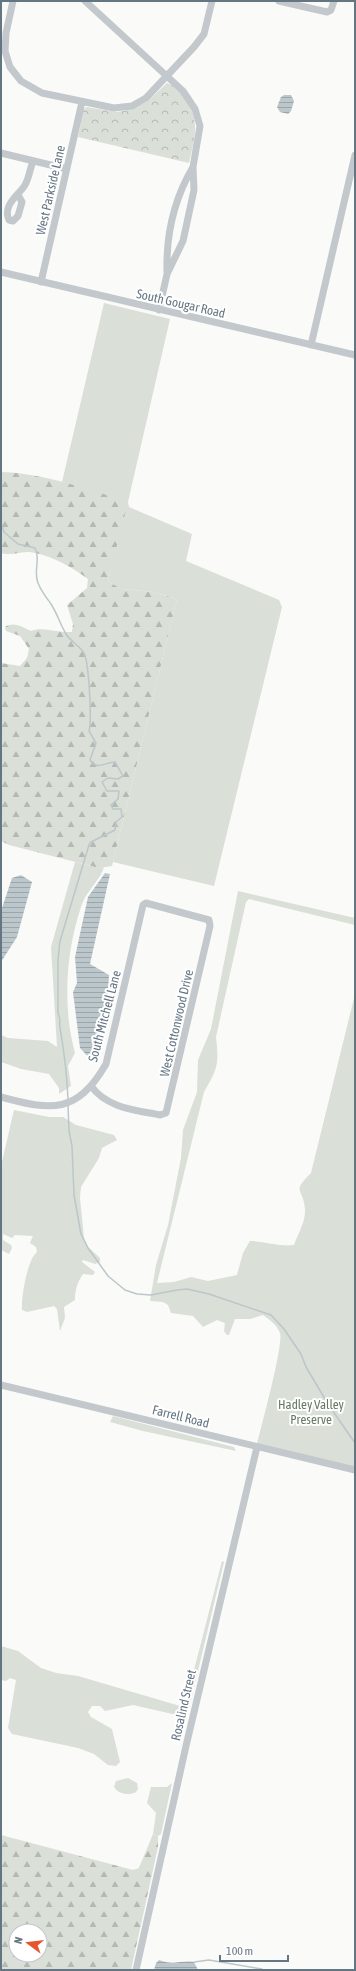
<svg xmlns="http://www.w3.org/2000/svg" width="356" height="1971" viewBox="0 0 356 1971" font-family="'Asap Condensed',sans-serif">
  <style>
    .grass { fill: #dadfd7 }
    .forest { fill: url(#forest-firs); fill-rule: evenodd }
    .park { fill: url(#park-crowns) }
    .water { fill: url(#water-rules) }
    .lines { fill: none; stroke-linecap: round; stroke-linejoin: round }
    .stream { stroke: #bbc7cb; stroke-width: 1.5 }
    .minor { stroke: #c3c8cc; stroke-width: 7 }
    .labels { text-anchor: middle; stroke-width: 4; stroke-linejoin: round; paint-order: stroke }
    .street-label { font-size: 13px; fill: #657683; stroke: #fff }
    .park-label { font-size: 13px; fill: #687a64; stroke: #fff }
  </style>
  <defs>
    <pattern id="forest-firs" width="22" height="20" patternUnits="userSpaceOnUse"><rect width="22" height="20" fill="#dadfd7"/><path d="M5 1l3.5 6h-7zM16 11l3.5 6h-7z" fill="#b4b9b4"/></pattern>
    <pattern id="park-crowns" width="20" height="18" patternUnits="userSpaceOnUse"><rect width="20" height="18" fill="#dadfd7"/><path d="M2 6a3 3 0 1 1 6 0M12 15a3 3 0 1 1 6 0" fill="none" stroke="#b4b9b4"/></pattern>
    <pattern id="water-rules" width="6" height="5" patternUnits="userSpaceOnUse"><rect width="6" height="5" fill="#bbc7cb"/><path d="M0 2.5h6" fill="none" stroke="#9ca6aa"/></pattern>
  </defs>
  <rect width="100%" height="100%" fill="#fafaf8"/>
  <!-- grass -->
  <path class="grass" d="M 104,303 L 170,319 L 128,502 L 129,507 L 192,534 L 186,561 L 279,600 L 282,607 L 214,886 L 113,862 L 177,599 L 153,592 L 121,589 L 108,581 L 127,502 L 62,482 Z
    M 75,862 L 99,868 L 104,867 C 101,879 86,892 82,904 C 66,950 62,1006 75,1053 L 68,1066 L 71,1086 L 59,1094 L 59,1088 L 49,1074 L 21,1069 L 1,1062 L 1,1035 L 8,1038 L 48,1041 L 57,1047 L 51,947 Z
    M 238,891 L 355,918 L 355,925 L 249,899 L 246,902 L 216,1037 C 219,1064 218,1068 204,1092 L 157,1283 L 174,1282 L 191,1277 L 208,1281 L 237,1275 L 243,1253 L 250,1241 C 264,1241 280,1247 294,1245 C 298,1234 306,1221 305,1209 C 303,1187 291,1193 311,1173 L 355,994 L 355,1468 L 257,1444 C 261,1428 284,1343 280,1333 C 277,1325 270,1320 263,1315 L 250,1319 L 235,1319 L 229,1335 L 227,1335 L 224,1331 L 225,1323 L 217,1320 L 203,1327 L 193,1316 L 171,1313 L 168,1305 L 163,1302 L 150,1301 L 156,1265 L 168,1225 L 181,1158 L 183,1130 L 197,1092 L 198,1060 L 211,1029 Z
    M 14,1110 L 49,1117 L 63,1117 L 76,1125 L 114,1135 L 117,1140 L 102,1148 L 99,1158 L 81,1187 L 80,1198 L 84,1238 L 88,1247 L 100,1258 L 100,1262 L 95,1264 L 83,1260 L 82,1262 L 95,1272 L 93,1275 L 83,1274 C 77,1283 75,1290 75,1300 L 64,1307 L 65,1318 L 60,1331 L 57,1309 L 54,1306 L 27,1312 L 22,1310 C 21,1298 27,1260 37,1252 L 36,1247 L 30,1243 L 33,1236 L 15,1235 L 12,1238 L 3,1234 L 3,1240 L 11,1245 L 12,1248 L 9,1254 L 1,1250 L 1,1166 Z
    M 113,1416 L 234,1447 L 236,1451 L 143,1431 L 110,1422 Z
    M 222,1561 L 224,1562 L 186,1721 L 184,1724 L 177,1715 L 133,1705 L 105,1711 L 100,1706 L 92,1706 L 88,1712 L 91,1717 L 112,1729 L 120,1762 L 116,1766 L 108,1765 L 94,1754 L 78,1748 L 12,1734 L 8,1728 L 16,1680 L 10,1678 L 6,1681 L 1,1680 L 1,1646 L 18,1651 L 41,1668 L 56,1673 L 78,1676 L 180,1706 L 185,1705 Z
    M 128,1778 L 137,1783 L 138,1789 L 136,1792 C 129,1796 118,1794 114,1787 L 116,1781 Z
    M 172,1783 L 161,1834 L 158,1836 L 153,1834 L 156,1813 L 147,1803 L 151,1787 L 167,1787 Z"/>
  <!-- forest -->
  <path class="forest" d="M 3,472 C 46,474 87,489 128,502 L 108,581 L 121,589 L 153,592 L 177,599 L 112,866 L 99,868 L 9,845 L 1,841 L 1,663 L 20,666 L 27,658 L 29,649 L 20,636 L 6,631 L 5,627 C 14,621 22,627 31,631 C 43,626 57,633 72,632 L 73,624 L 67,605 L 87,588 L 88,579 C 72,567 49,554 29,552 C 19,552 11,556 1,553 L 1,473 Z
    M 153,1834 L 158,1836 L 158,1847 L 131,1970 L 1,1970 L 1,1835 L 133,1870 L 139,1868 ZM 16,1931 L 40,1931 L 40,1955 L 16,1955 Z"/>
  <!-- park -->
  <path class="park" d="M 167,83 C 174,85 180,92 184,97 C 201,121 195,137 189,163 L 78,137 L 83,111 L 86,107 L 117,112 L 133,109 L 148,101 Z"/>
  <!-- water -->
  <path class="water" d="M 284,95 L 291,95 L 294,101 L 291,111 L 288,114 L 280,112 L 277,107 L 281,97 Z
    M 105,873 L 110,874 L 90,964 L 109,975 L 108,991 L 97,1059 L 92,1061 L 80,1048 L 73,992 L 77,983 L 75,957 L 88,897 Z
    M 21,875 L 32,882 L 17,937 L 1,962 L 1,911 L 12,878 Z
    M 159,1960 C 175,1966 179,1960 194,1962 L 198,1970 L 154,1970 L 156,1963 Z"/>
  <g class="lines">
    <!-- stream -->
    <path class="stream" d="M 1,523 L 4,532 L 18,544 L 35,548 C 41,560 33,571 38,583 C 41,591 46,597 51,604 C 57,613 60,624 66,634 C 70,641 80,646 84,653 C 89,663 92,720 89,731 L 96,743 L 90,760 C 97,771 105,762 115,762 L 123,776 L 118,779 L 108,778 L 102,782 L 107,791 L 119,791 L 118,799 L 111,805 L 113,809 L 121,809 L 122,817 L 116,822 L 115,830 L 91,842 L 89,845 L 60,941 L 58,960 L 58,1013 C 61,1019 59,1022 60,1028 C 64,1051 67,1076 68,1099
      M 68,1105 L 69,1131 L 72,1146 L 74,1195 L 81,1234 L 88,1248 L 108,1276 L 125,1290 L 137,1294 L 151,1295 L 177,1290 L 187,1289 L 209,1294 L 271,1315 L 284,1329 L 301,1354 L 306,1367 L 328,1404 L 355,1443
      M 194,1962 L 209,1960 L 262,1969
      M 43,1970 L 50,1970
      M 270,1970 L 271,1970"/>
    <!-- minor -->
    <path class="minor" d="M 13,1 L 6,33 L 5,51 L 10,67 L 21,81 L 42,93 L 114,108 L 132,106 L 146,98 L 194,47 L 204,34 L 212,1
      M 85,1 L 183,91 L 195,109 L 200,126 L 193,167 L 194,190 L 183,241 L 167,274 L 159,310
      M 279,1 L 327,12 L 331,10 L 334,1
      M 1,153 L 67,169
      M 18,195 L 22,202 L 18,216 L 13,221 L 9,220 C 2,205 19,195 25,185 C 29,178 30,169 33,161
      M 1,272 L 355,355
      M 167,272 C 166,235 174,199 193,167
      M 41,282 L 82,102
      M 311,345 L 355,155
      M 1,1097 C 52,1111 77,1114 106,1064 L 143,905 L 146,903 L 209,920 L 210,926 L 166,1113 L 160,1115 C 135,1110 107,1108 91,1086
      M 1,1385 L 355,1470
      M 136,1970 L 186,1746 L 257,1447"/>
  </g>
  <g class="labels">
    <!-- street labels -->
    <g class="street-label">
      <text transform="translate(50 190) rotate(-77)" y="5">West Parkside Lane</text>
      <text transform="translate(181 303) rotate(13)" y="5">South Gougar Road</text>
      <text transform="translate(104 1016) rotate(-75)" y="5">South Mitchell Lane</text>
      <text transform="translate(176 1023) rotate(-77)" y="5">West Cottonwood Drive</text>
      <text transform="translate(181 1416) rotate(14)" y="5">Farrell Road</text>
      <text transform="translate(183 1705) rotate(-77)" y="5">Rosalind Street</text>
    </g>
    <!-- park labels -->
    <g class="park-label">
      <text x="311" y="1409">Hadley Valley<tspan x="311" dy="15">Preserve</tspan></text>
    </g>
  </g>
  <!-- border -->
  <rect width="356" height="1971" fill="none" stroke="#657683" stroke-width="4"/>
  <!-- north arrow -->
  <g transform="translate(28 1943) rotate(285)"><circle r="19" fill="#ffffff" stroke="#c1c8cd"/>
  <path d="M0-3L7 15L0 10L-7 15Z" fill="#e4572e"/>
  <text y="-6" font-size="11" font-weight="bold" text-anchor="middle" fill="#657683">N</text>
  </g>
  <!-- scale -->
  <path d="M220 1955v6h68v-6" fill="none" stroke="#657683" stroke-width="2"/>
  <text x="226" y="1955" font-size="12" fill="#657683" stroke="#ffffff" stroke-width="3" paint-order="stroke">100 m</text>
</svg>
